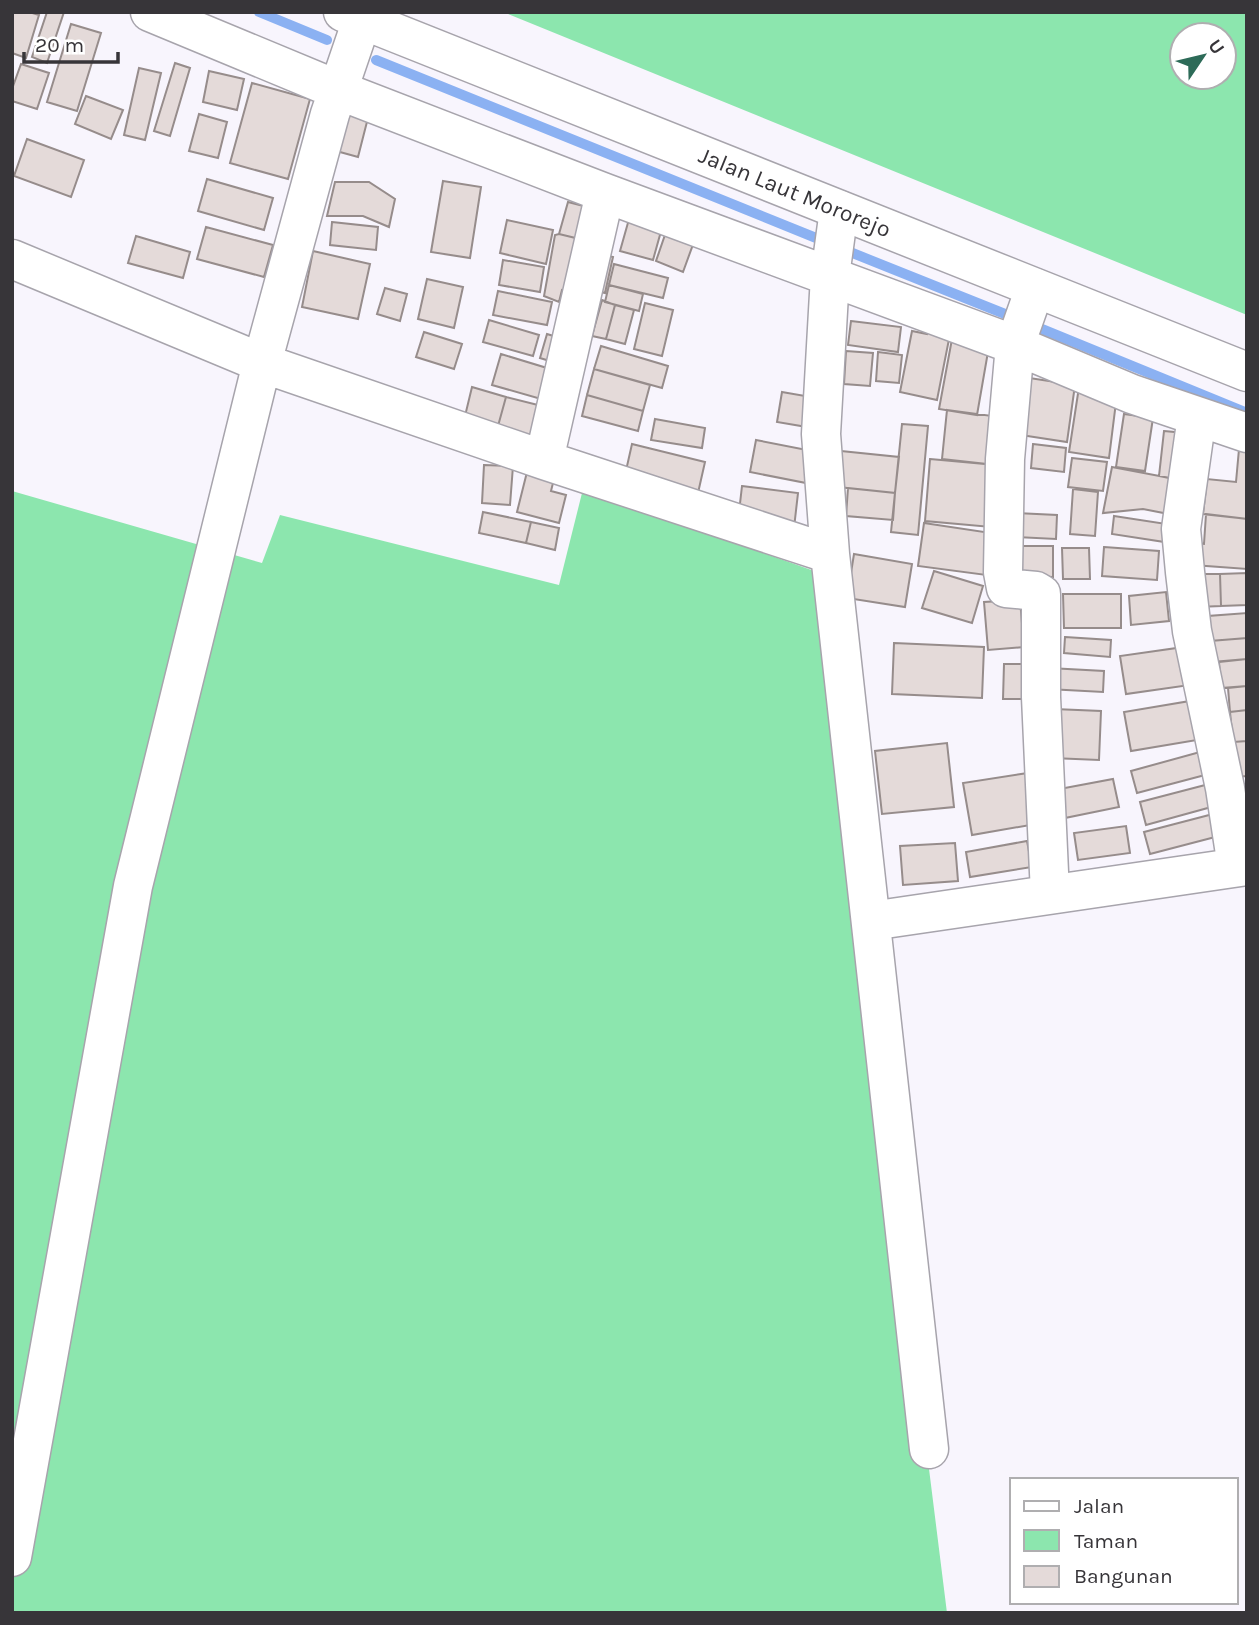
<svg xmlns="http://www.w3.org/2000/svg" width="1259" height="1625" viewBox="0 0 1259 1625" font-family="Karla,sans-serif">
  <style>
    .green { fill: #8ce6ae; fill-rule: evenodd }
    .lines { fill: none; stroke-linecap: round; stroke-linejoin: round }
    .stream { stroke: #8bb1f2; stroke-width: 10 }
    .building { fill: #e4dad9; stroke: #968c8b; stroke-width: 2 }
    .street-casing { stroke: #a7a4ac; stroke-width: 41 }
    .secondary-casing { stroke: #a7a4ac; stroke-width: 41 }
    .street { stroke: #fff; stroke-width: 38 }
    .secondary { stroke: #fff; stroke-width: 38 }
    .labels { text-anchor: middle; stroke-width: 6; stroke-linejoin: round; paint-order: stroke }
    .street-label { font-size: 23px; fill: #373539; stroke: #fff }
  </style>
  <rect width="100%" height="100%" fill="#f8f5fd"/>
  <!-- green -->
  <path class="green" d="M 503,12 L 1247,12 L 1247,315 ZM 1182,35 L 1224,35 L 1224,77 L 1182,77 Z
    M 583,489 L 817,572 L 947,1613 L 12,1613 L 12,491 L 262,563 L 280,515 L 559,585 Z"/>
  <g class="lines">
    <!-- stream -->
    <path class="stream" d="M 259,12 L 327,40
      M 376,60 L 826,242
      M 840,248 L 1015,318
      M 1032,325 L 1247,413"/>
  </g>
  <!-- building -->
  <path class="building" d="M 12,12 L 29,12 L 39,15 L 26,58 L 12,53 Z
    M 47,12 L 64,12 L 47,63 L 32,57 Z
    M 71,24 L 101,33 L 77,111 L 47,102 Z
    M 175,63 L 190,68 L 170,136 L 154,131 Z
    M 21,64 L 49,73 L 37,109 L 12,101 L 12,89 Z
    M 139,68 L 161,73 L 145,140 L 124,135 Z
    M 209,71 L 244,79 L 237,110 L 203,102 Z
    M 252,83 L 310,99 L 288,179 L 230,163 Z
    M 86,96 L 123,110 L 111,139 L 75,124 Z
    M 341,102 L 370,110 L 358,157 L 329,149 Z
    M 199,114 L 227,122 L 218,158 L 189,151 Z
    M 27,139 L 84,160 L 71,197 L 14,176 Z
    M 207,179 L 273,198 L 264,230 L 198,211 Z
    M 443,181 L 481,187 L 470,258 L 431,252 Z
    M 335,182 L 369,182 L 395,199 L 389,227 L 363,216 L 327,216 Z
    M 568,202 L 595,209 L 588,241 L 559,234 Z
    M 631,212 L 663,224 L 653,260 L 620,251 Z
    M 507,220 L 553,230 L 546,264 L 500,253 Z
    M 332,222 L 378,227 L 376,250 L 330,245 Z
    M 206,227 L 273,245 L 264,277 L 197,259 Z
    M 667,229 L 695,239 L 683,272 L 656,261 Z
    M 559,234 L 592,242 L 579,294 L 562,290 L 559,302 L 544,296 L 555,235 Z
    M 136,236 L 190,252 L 183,278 L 128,263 Z
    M 313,251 L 370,264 L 358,319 L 302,307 Z
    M 599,254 L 613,257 L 605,293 L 592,290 Z
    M 503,260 L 544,267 L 540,292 L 499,285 Z
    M 614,264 L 668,278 L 663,298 L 609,285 Z
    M 427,279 L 463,287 L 454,328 L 418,319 Z
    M 609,285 L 643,294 L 639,311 L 605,302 Z
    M 385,288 L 407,294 L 400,321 L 377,314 Z
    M 498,291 L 552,302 L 547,325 L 493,315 Z
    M 602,300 L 615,305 L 606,339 L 592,336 Z
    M 645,303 L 673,310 L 662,356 L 634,349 Z
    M 615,305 L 634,310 L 625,344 L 606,339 Z
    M 931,319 L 952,324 L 937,400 L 900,392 L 912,331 L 927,334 Z
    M 489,320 L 539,335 L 533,356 L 483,342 Z
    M 851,321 L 901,327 L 898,352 L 848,345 Z
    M 424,332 L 462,344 L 454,369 L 416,357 Z
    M 547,334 L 583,345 L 576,369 L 540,358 Z
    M 952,339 L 989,346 L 977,415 L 939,409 Z
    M 601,346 L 668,366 L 662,388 L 594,369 Z
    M 846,351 L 873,353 L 870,386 L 844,384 Z
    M 878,352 L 902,355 L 899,383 L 876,381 Z
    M 501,354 L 570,375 L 562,405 L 492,385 Z
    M 594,369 L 650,385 L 643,411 L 587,395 Z
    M 1023,377 L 1075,385 L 1067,442 L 1015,434 Z
    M 472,387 L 506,397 L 498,426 L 465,416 Z
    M 1079,387 L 1117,394 L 1109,458 L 1069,452 Z
    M 782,392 L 811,397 L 807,427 L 777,422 Z
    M 587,395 L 643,411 L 638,431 L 582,416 Z
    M 506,397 L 554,409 L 546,442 L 498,426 Z
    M 947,410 L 1000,417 L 996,465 L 942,459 Z
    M 1124,414 L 1153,418 L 1145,471 L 1116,467 Z
    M 655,419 L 705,428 L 702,448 L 651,440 Z
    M 902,424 L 928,426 L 918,535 L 891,532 Z
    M 1164,431 L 1185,433 L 1179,480 L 1159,476 Z
    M 756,440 L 812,451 L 806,483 L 750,472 Z
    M 632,444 L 705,462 L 698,493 L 625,475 Z
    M 1033,444 L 1066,448 L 1064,472 L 1031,468 Z
    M 1239,449 L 1247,450 L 1247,519 L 1203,514 L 1207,479 L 1236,482 Z
    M 841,451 L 899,457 L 895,493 L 838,487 Z
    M 1072,458 L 1107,462 L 1103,491 L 1068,487 Z
    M 930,459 L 996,465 L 991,527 L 925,521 Z
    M 529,464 L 556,471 L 551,491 L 566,495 L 559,523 L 517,512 Z
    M 484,465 L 513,466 L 510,505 L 482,503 Z
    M 1112,467 L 1186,481 L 1179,516 L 1143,509 L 1103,513 Z
    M 742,486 L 798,493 L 794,528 L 738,521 Z
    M 848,488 L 895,493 L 893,520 L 846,516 Z
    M 1073,489 L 1098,492 L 1095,536 L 1070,534 Z
    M 483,512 L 531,522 L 526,543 L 479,533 Z
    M 1015,513 L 1057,515 L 1056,539 L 1014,537 Z
    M 1206,514 L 1247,519 L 1247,569 L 1193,565 L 1195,543 L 1204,544 Z
    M 1114,516 L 1173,525 L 1171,543 L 1112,534 Z
    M 531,522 L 559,528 L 555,550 L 526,543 Z
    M 924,523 L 991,533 L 986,575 L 918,566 Z
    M 1018,546 L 1053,546 L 1053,577 L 1017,576 Z
    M 1104,547 L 1159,551 L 1157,580 L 1102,576 Z
    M 1062,548 L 1089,548 L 1090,579 L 1063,579 Z
    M 854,554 L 912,564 L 905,607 L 847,598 Z
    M 934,571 L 983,586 L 972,623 L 922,608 Z
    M 1247,573 L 1247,605 L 1221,606 L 1220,574 Z
    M 1196,574 L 1220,574 L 1221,606 L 1197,607 Z
    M 1166,592 L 1169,621 L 1131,625 L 1129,596 Z
    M 1063,594 L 1121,594 L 1121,628 L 1064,628 Z
    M 1020,600 L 1024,647 L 988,650 L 984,602 Z
    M 1247,613 L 1247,638 L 1210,641 L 1208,616 Z
    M 1065,637 L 1111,640 L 1110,657 L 1064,653 Z
    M 1247,638 L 1247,659 L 1212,662 L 1210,641 Z
    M 894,643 L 984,647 L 982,698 L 892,694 Z
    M 1184,647 L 1190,685 L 1126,694 L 1120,656 Z
    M 1247,659 L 1247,686 L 1221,688 L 1219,662 Z
    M 1004,664 L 1039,664 L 1039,699 L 1003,699 Z
    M 1049,668 L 1104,671 L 1103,692 L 1048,689 Z
    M 1247,686 L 1247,710 L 1230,712 L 1228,688 Z
    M 1196,700 L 1203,739 L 1131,751 L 1124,712 Z
    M 1054,709 L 1101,711 L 1099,760 L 1052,758 Z
    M 1247,710 L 1247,741 L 1233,742 L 1230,712 Z
    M 1247,741 L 1247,776 L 1236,777 L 1233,742 Z
    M 947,743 L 954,807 L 882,814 L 875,751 Z
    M 1200,752 L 1205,775 L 1137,793 L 1131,771 Z
    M 1028,773 L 1036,824 L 972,835 L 963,783 Z
    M 1113,779 L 1119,807 L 1060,819 L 1054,790 Z
    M 1209,784 L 1215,806 L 1146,825 L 1140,802 Z
    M 1213,814 L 1219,836 L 1150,854 L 1144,832 Z
    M 1126,826 L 1130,853 L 1078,860 L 1074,833 Z
    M 1027,841 L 1032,867 L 970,877 L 966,852 Z
    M 955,843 L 958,881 L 903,885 L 900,846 Z"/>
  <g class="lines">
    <defs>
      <path id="street" d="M 150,12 L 338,90 L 605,193 L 1015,345 L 1132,394 L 1247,433
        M 839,210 L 830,276 L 821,434 L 830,554 L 929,1449
        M 12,259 L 262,363 L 544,460 L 830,554
        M 1035,288 L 1015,345 L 1005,459 L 1003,572 L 1006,588 L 1036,591 L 1041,594 L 1041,697 L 1050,894
        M 1197,416 L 1181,529 L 1185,572 L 1192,631 L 1225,788 L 1237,867
        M 544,460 L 605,193
        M 871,921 L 1247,866
        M 12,1557 L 133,886 L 262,363 L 330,114 L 362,20"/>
      <path id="secondary" d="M 343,12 L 1247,372"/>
    </defs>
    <!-- street casing -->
    <use href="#street" class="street-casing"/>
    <!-- secondary casing -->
    <use href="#secondary" class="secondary-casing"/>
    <!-- street -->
    <use href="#street" class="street"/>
    <!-- secondary -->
    <use href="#secondary" class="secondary"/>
  </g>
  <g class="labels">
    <!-- street labels -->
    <g class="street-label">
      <text transform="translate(795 192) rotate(22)" y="8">Jalan Laut Mororejo</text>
    </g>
  </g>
  <!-- border -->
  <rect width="1259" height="1625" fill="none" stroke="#373539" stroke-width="28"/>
  <!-- legend -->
  <rect x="1010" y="1478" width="228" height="126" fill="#ffffff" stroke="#afaeb0" stroke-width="2"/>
  <rect x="1024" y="1501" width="35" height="10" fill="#ffffff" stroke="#afaeb0" stroke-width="2"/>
  <text x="1074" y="1513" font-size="21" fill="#373539">Jalan</text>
  <rect x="1024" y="1530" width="35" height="21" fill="#8ce6ae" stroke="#afaeb0" stroke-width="2"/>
  <text x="1074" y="1548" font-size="21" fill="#373539">Taman</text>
  <rect x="1024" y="1566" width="35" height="21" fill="#e4dad9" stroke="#afaeb0" stroke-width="2"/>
  <text x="1074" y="1583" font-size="21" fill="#373539">Bangunan</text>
  <!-- north arrow -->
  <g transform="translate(1203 56) rotate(55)"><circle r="33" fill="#ffffff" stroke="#afaeb0" stroke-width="2"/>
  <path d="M0-5L12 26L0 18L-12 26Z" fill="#2d6b58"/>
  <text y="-10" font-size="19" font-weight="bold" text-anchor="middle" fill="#373539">U</text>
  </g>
  <!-- scale -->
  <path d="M24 52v10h94v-10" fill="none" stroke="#373539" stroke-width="3.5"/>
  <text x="35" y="52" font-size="21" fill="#373539" stroke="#ffffff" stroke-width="5" paint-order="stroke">20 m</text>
</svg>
